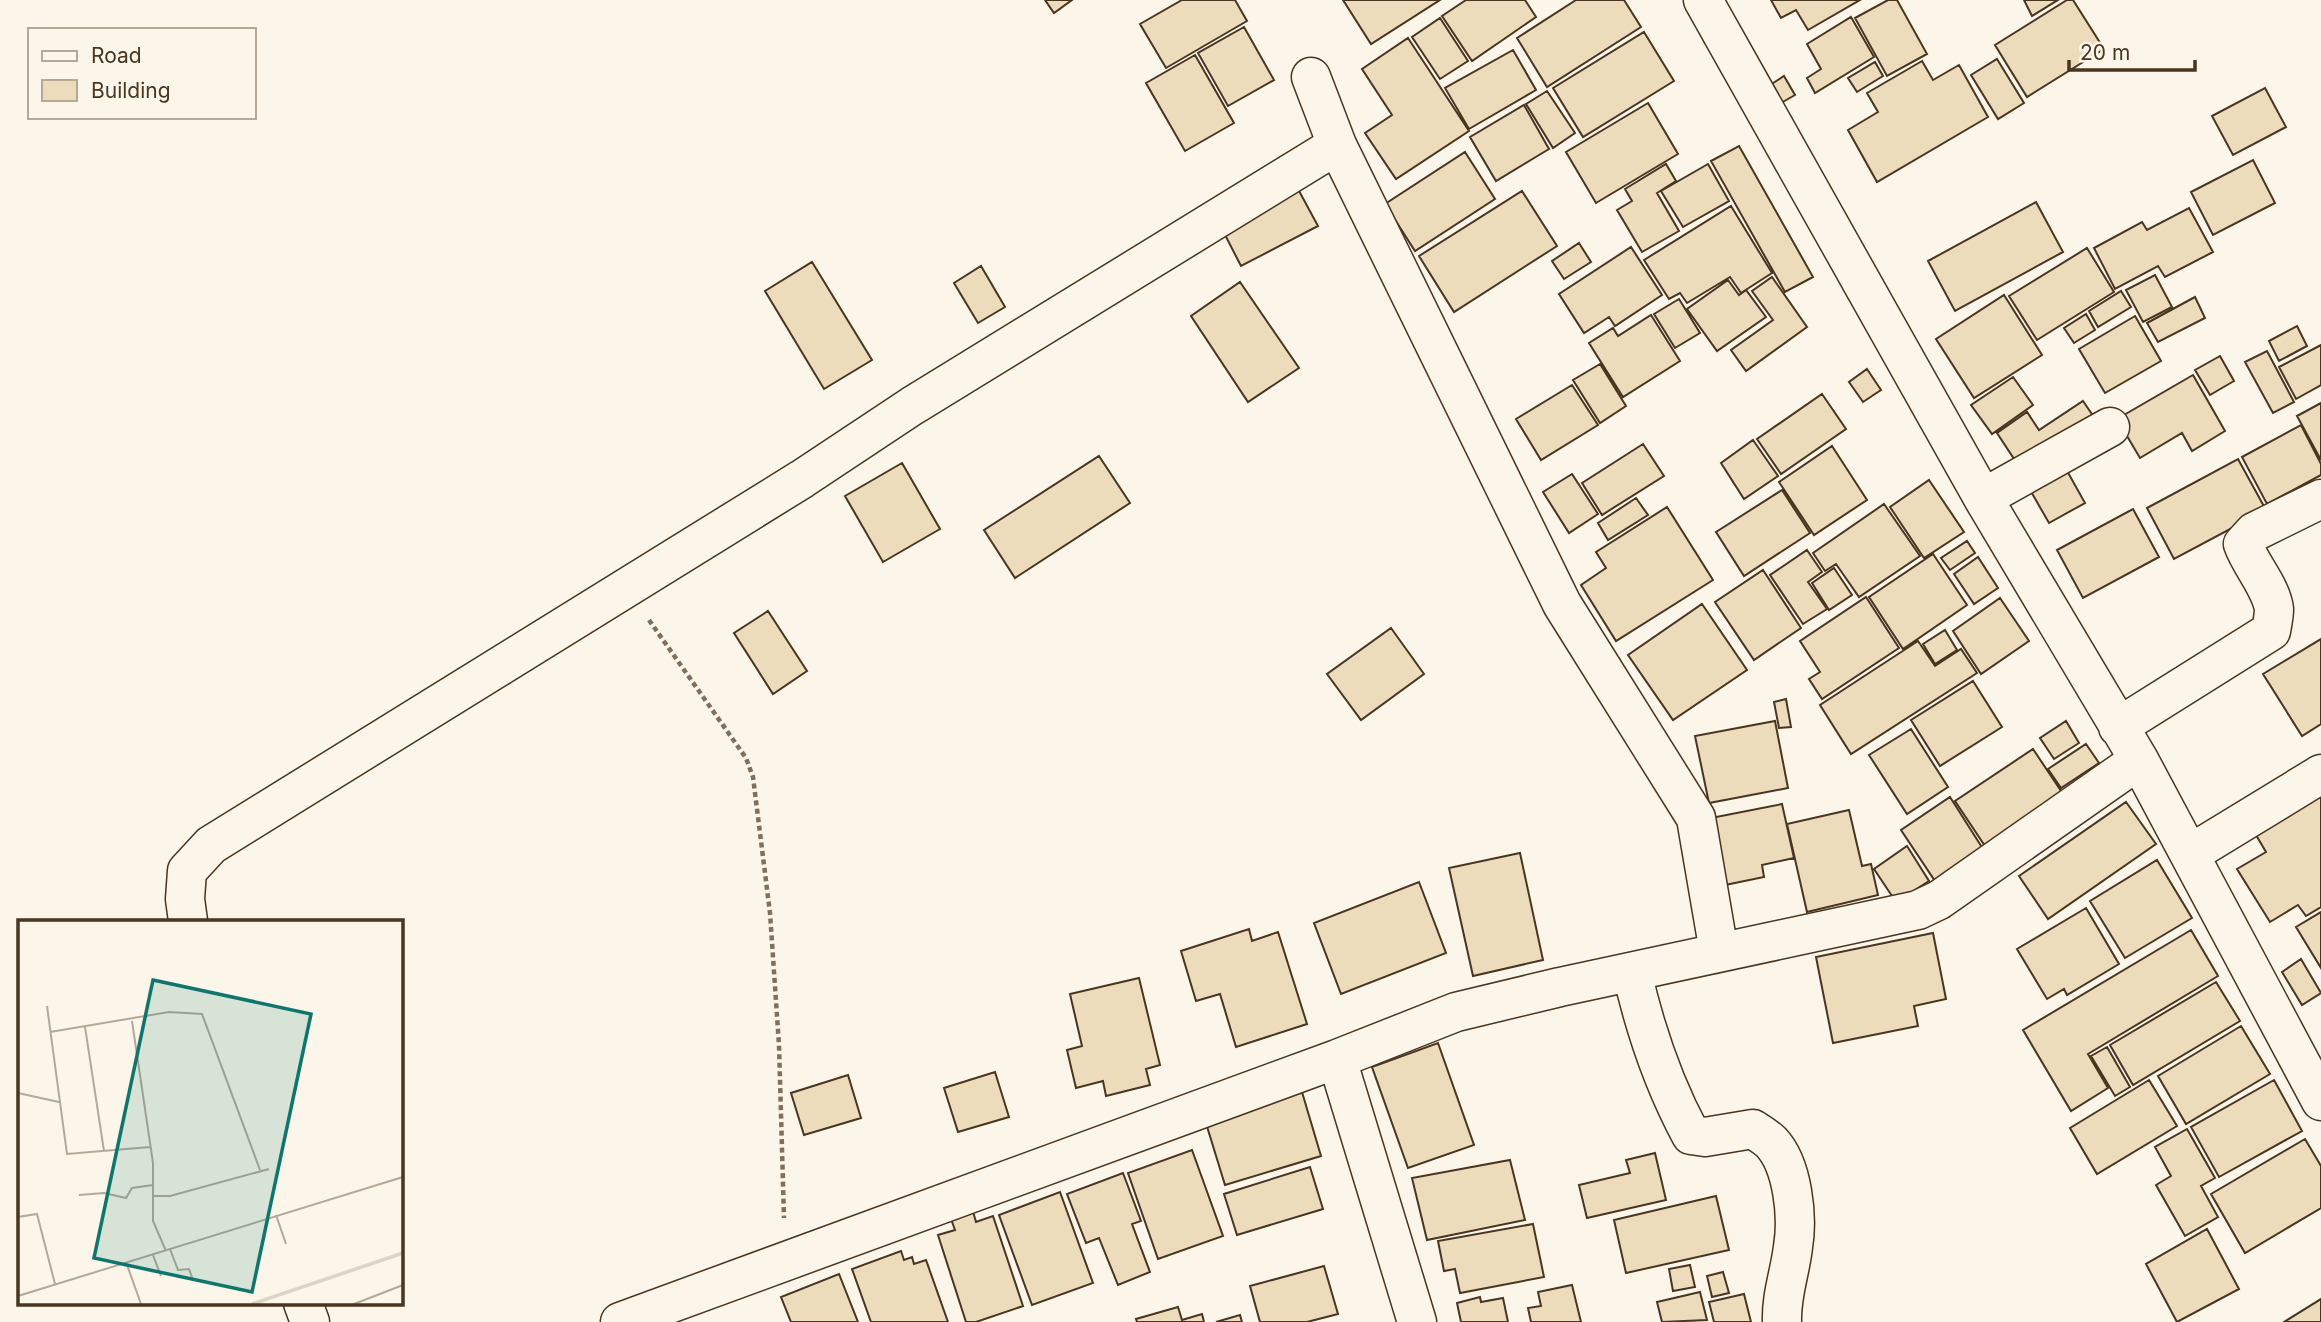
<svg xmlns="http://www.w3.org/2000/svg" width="2321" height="1322" viewBox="0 0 2321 1322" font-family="Inter,sans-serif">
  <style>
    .building { fill: #ecdcbc; stroke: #4a3520; stroke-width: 2 }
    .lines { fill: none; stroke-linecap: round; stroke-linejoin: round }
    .minor-casing { stroke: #4a3520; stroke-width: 41 }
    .path { stroke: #7f6f5c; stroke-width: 4.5; stroke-dasharray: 5 3.5; stroke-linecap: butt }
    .minor { stroke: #fbf6e9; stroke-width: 38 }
    .inset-river { fill: none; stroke: #dcd4c6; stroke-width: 3.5 }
    .inset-road { fill: none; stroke: #b4a999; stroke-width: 2 }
    .view { fill: #0f766e; fill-opacity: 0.15; stroke: #0f766e; stroke-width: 3.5 }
    .inset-edge { fill: none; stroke: #4a3520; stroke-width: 3.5 }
  </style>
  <rect width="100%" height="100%" fill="#fbf6e9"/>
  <!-- building -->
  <path class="building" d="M 1045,0 L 1072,0 L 1054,13 Z
    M 1182,0 L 1235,0 L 1247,21 L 1166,68 L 1140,24 Z
    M 1343,0 L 1440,0 L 1371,44 Z
    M 1466,0 L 1525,0 L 1536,17 L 1472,61 L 1442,16 Z
    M 1576,0 L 1624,0 L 1641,27 L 1547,87 L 1517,38 Z
    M 1771,0 L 1860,0 L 1808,30 L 1796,10 L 1781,18 Z
    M 1888,0 L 1897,0 L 1927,54 L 1887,76 L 1855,18 Z
    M 2024,0 L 2058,0 L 2032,16 Z
    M 2067,0 L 2073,0 L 2104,49 L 2027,97 L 1995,45 Z
    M 1851,17 L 1874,57 L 1815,93 L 1807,78 L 1821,69 L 1807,44 Z
    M 1440,18 L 1468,61 L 1440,79 L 1412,37 Z
    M 1244,27 L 1274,80 L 1228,106 L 1198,53 Z
    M 1644,32 L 1674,81 L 1583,137 L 1553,88 Z
    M 1408,38 L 1469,131 L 1396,179 L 1365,133 L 1392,115 L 1362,69 Z
    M 1513,50 L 1536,90 L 1469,129 L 1445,88 Z
    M 1195,55 L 1234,123 L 1185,151 L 1146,83 Z
    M 1997,59 L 2024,103 L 1998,119 L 1971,75 Z
    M 1922,61 L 1933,80 L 1959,65 L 1988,117 L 1877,182 L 1848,130 L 1878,112 L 1867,93 Z
    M 1875,62 L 1883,76 L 1857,92 L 1848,78 Z
    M 1784,76 L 1795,95 L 1781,103 L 1770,85 Z
    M 2265,88 L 2286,127 L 2233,155 L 2212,116 Z
    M 1547,91 L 1575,133 L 1553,148 L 1526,104 Z
    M 1648,103 L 1678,154 L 1596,203 L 1566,152 Z
    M 1524,105 L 1549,149 L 1496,181 L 1470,137 Z
    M 1739,146 L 1813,277 L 1785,292 L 1711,161 Z
    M 1465,152 L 1495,199 L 1415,251 L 1385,204 Z
    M 2253,160 L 2275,203 L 2213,235 L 2191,192 Z
    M 1666,164 L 1676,181 L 1657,193 L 1679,231 L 1642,252 L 1617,210 L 1632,201 L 1625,189 Z
    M 1708,164 L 1729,201 L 1683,227 L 1661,191 Z
    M 1298,189 L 1318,226 L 1241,266 L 1222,229 Z
    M 1522,191 L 1557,246 L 1454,312 L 1419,256 Z
    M 2036,202 L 2063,252 L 1955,311 L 1928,261 Z
    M 1731,206 L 1772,273 L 1741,293 L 1730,277 L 1687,303 L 1680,293 L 1669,299 L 1644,260 Z
    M 2189,208 L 2213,252 L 2165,277 L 2158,266 L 2115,289 L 2094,248 L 2142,222 L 2147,230 Z
    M 1579,243 L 1591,262 L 1564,279 L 1552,261 Z
    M 1631,247 L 1662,295 L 1615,326 L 1609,317 L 1584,333 L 1559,294 Z
    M 2087,248 L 2114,292 L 2037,340 L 2009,296 Z
    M 812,262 L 872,360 L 824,389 L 765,291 Z
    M 981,266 L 1005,307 L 978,323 L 954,283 Z
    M 2155,275 L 2172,307 L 2143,322 L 2126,290 Z
    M 1772,277 L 1807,327 L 1746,371 L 1731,350 L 1773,320 L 1752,291 Z
    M 1728,280 L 1739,295 L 1746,290 L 1766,317 L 1717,351 L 1687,309 Z
    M 1240,282 L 1299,368 L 1248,402 L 1191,316 Z
    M 2121,291 L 2131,307 L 2098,327 L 2089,311 Z
    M 2004,295 L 2042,355 L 1974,398 L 1936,339 Z
    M 2195,297 L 2205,318 L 2158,342 L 2147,323 Z
    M 1679,299 L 1700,333 L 1675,348 L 1654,314 Z
    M 2086,314 L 2095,330 L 2074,343 L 2064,328 Z
    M 1651,315 L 1680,361 L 1623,397 L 1589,343 L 1613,328 L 1618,336 Z
    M 2135,316 L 2161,361 L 2105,393 L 2079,349 Z
    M 2297,326 L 2307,346 L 2279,361 L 2269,341 Z
    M 2321,345 L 2321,385 L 2296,399 L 2279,367 Z
    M 2267,351 L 2294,402 L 2273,413 L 2245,362 Z
    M 2220,356 L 2234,381 L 2210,395 L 2195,370 Z
    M 1600,364 L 1626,406 L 1600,423 L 1573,380 Z
    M 1867,369 L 1881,390 L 1863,402 L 1849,382 Z
    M 2193,375 L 2225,431 L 2192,451 L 2182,433 L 2140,458 L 2117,419 Z
    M 2013,377 L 2033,405 L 1992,434 L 1971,405 Z
    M 1572,385 L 1598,425 L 1541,460 L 1516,419 Z
    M 1822,394 L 1846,429 L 1781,474 L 1757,439 Z
    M 2083,401 L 2096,420 L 2022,471 L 1997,433 L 2027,412 L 2039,430 Z
    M 2321,403 L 2321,460 L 2297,416 Z
    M 2301,425 L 2321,464 L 2321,475 L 2267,504 L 2242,457 Z
    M 1753,440 L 1778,476 L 1744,499 L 1721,463 Z
    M 1643,444 L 1664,476 L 1602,515 L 1582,483 Z
    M 1832,446 L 1867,500 L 1814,535 L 1779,482 Z
    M 1099,456 L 1130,503 L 1015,578 L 984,530 Z
    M 2238,459 L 2266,510 L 2174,559 L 2147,508 Z
    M 2061,460 L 2085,503 L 2049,523 L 2025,481 Z
    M 902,463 L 940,529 L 883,562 L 845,496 Z
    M 1572,474 L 1598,514 L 1569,533 L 1543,492 Z
    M 1929,480 L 1964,532 L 1924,558 L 1890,507 Z
    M 1782,490 L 1810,533 L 1744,576 L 1716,532 Z
    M 1636,498 L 1648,515 L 1608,540 L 1598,523 Z
    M 1884,504 L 1920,556 L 1859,597 L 1836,564 L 1825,571 L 1813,553 Z
    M 1667,507 L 1713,580 L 1616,641 L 1581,585 L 1606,568 L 1596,552 Z
    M 2133,509 L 2159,557 L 2083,598 L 2057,550 Z
    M 1967,541 L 1975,553 L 1950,570 L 1941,558 Z
    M 1807,550 L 1822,572 L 1808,582 L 1827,609 L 1803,624 L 1770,575 Z
    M 1933,554 L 1967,605 L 1903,649 L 1869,597 Z
    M 1978,557 L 1998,588 L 1974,604 L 1954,574 Z
    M 1834,568 L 1852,595 L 1829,610 L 1812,583 Z
    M 1763,570 L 1801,628 L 1754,660 L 1715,602 Z
    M 1866,597 L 1899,648 L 1822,699 L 1809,679 L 1820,672 L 1800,641 Z
    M 2000,598 L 2029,641 L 1981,674 L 1953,631 Z
    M 1702,604 L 1747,670 L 1673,720 L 1628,655 Z
    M 768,611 L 807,671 L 773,694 L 734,633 Z
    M 1391,628 L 1424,674 L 1361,720 L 1327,674 Z
    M 1945,630 L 1957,650 L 1935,664 L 1923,644 Z
    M 2321,639 L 2321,724 L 2302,736 L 2263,674 Z
    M 1918,641 L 1935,666 L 1961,649 L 1977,673 L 1851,754 L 1820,705 Z
    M 1973,681 L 2002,727 L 1940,766 L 1911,720 Z
    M 1786,699 L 1791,727 L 1779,728 L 1774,702 Z
    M 1775,721 L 1788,788 L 1709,803 L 1695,736 Z
    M 2066,721 L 2079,743 L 2054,759 L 2040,738 Z
    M 1911,729 L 1948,787 L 1907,814 L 1869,755 Z
    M 2086,744 L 2099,763 L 2061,788 L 2048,769 Z
    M 2033,749 L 2063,794 L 1985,846 L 1955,801 Z
    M 2321,794 L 2321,907 L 2306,916 L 2298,905 L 2270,922 L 2237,869 L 2266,852 L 2256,835 Z
    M 1950,797 L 1983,849 L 1935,881 L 1901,830 Z
    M 2126,802 L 2156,844 L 2048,919 L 2019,876 Z
    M 1782,804 L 1794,858 L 1762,865 L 1764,877 L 1725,885 L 1711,818 Z
    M 1849,810 L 1862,866 L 1871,864 L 1878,895 L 1807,912 L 1787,824 Z
    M 1907,846 L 1929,881 L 1896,902 L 1874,869 Z
    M 1520,853 L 1543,960 L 1473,976 L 1449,868 Z
    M 2157,860 L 2192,918 L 2125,958 L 2090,901 Z
    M 1419,882 L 1446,953 L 1341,994 L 1314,923 Z
    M 2086,908 L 2119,964 L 2067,995 L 2064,989 L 2047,999 L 2017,949 Z
    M 2321,912 L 2321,968 L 2296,927 Z
    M 1249,929 L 1252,941 L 1278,932 L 1307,1024 L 1236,1047 L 1220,994 L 1196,1001 L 1181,951 Z
    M 2191,930 L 2218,976 L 2088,1054 L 2108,1088 L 2071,1111 L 2023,1030 Z
    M 1933,933 L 1946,999 L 1914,1006 L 1918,1026 L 1833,1043 L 1816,957 Z
    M 2301,959 L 2321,993 L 2302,1005 L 2282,972 Z
    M 1139,978 L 1160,1065 L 1146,1069 L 1150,1085 L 1106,1096 L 1103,1081 L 1076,1088 L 1067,1050 L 1082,1046 L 1070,994 Z
    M 2216,982 L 2240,1021 L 2133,1085 L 2110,1045 Z
    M 2241,1026 L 2270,1074 L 2186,1124 L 2158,1076 Z
    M 1438,1043 L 1474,1145 L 1408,1168 L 1372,1067 Z
    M 2107,1047 L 2130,1087 L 2115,1096 L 2091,1056 Z
    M 995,1072 L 1009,1117 L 958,1132 L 944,1088 Z
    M 848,1075 L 861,1118 L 804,1135 L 791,1093 Z
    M 2149,1080 L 2177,1126 L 2097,1174 L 2070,1128 Z
    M 2274,1080 L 2302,1131 L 2219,1177 L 2191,1127 Z
    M 1302,1092 L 1321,1156 L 1225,1185 L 1205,1120 Z
    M 2187,1129 L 2215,1178 L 2201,1186 L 2218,1217 L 2185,1236 L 2156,1185 L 2171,1176 L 2155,1147 Z
    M 2305,1139 L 2321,1166 L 2321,1208 L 2245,1253 L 2211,1194 Z
    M 1192,1150 L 1223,1236 L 1158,1259 L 1128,1173 Z
    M 1655,1153 L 1666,1200 L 1587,1218 L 1579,1185 L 1630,1173 L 1626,1160 Z
    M 1510,1160 L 1525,1220 L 1427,1240 L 1412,1178 Z
    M 1310,1167 L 1323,1209 L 1237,1235 L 1224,1194 Z
    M 1123,1173 L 1141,1221 L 1132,1224 L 1150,1272 L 1118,1285 L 1099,1238 L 1086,1243 L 1067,1194 Z
    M 1060,1192 L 1093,1283 L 1032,1305 L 999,1215 Z
    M 1716,1196 L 1729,1250 L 1626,1273 L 1614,1220 Z
    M 972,1208 L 976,1222 L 993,1216 L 1023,1306 L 976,1322 L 966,1322 L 938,1235 L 955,1230 L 950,1216 Z
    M 1533,1224 L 1544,1277 L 1460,1293 L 1455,1269 L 1444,1271 L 1438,1241 Z
    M 2207,1229 L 2239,1289 L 2177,1322 L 2146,1264 Z
    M 901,1251 L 904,1260 L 912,1257 L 914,1264 L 926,1260 L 948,1322 L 871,1322 L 852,1269 Z
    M 1690,1265 L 1695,1287 L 1673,1291 L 1669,1269 Z
    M 1324,1266 L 1338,1314 L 1307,1322 L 1260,1322 L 1250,1286 Z
    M 1723,1272 L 1729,1293 L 1712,1297 L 1707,1276 Z
    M 839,1274 L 858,1322 L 791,1322 L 781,1297 Z
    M 1572,1285 L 1581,1322 L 1531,1322 L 1528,1308 L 1541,1306 L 1538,1292 Z
    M 1700,1292 L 1707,1320 L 1662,1322 L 1657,1302 Z
    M 1744,1294 L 1751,1322 L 1714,1322 L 1709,1302 Z
    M 1480,1297 L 1481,1302 L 1503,1298 L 1508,1322 L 1461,1322 L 1457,1303 Z
    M 2321,1299 L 2321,1322 L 2284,1322 Z
    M 1178,1307 L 1182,1320 L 1202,1314 L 1204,1322 L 1137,1322 L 1136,1319 Z
    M 1240,1315 L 1242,1322 L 1216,1322 Z"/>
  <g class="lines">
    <defs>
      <path id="minor" d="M 1703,0 L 1983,498 L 2139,760 L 2321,1101
        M 1311,77 L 1337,145 L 1562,604 L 1696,818 L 1719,952
        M 1983,498 L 2110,427
        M 2118,727 L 2271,631 C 2272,625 2274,616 2274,609 C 2271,587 2251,566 2243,544 L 2254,532 L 2321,499
        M 2190,854 L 2321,774
        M 188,921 L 185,899 L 187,871 L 211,845 L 802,479 L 912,406 L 1337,145
        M 1632,972 C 1645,1030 1663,1083 1691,1135 L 1705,1137 L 1753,1129 C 1759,1133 1766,1137 1771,1142 C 1793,1165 1798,1217 1793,1247 C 1790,1273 1781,1295 1782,1322
        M 1337,1059 L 1417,1322
        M 303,1303 L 310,1322
        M 620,1322 L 1337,1059 L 1456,1012 L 1560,987 L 1918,910 L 1939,900 L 2139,760"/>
    </defs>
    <!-- minor casing -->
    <use href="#minor" class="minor-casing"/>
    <!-- path -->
    <path class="path" d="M 649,620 L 746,758 L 753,777 L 770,913 L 779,1045 L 784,1218"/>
    <!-- minor -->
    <use href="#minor" class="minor"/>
  </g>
  <!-- overview -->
  <g transform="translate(18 920)">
    <rect width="385" height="385" fill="#fbf6e9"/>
    <path class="inset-river" d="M 234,384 L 385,333"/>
    <path class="inset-road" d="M 29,86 L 49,234 L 132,227M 114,101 L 135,243 L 135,301 L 148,331M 67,107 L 86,231M 32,112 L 151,92 L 184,94 L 242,250M 0,173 L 41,182M 61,275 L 86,273 L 108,278 L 114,268 L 135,265M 135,276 L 152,276 L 251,249M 258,295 L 268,324M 0,297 L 19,294 L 37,364M 152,329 L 160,350 L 171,349 L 175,360M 135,335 L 143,356M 108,342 L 123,384M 0,376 L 385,257M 336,384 L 385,365"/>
    <path class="view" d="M 135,60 L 293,94 L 234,372 L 76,338 Z"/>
    <rect width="385" height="385" class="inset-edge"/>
  </g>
  <!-- legend -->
  <rect x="28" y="28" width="228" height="91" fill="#fbf6e9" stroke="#b4a999" stroke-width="2"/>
  <rect x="42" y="51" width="35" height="10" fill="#fbf6e9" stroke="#b4a999" stroke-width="2"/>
  <text x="91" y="63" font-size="21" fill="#4a3520">Road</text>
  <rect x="42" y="80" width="35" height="21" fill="#ecdcbc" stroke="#b4a999" stroke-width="2"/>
  <text x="91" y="98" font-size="21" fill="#4a3520">Building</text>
  <!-- scale -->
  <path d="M2069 60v10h126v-10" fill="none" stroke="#4a3520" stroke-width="3.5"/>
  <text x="2080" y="60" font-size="21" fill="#4a3520" stroke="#fbf6e9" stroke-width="5" paint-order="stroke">20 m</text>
</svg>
